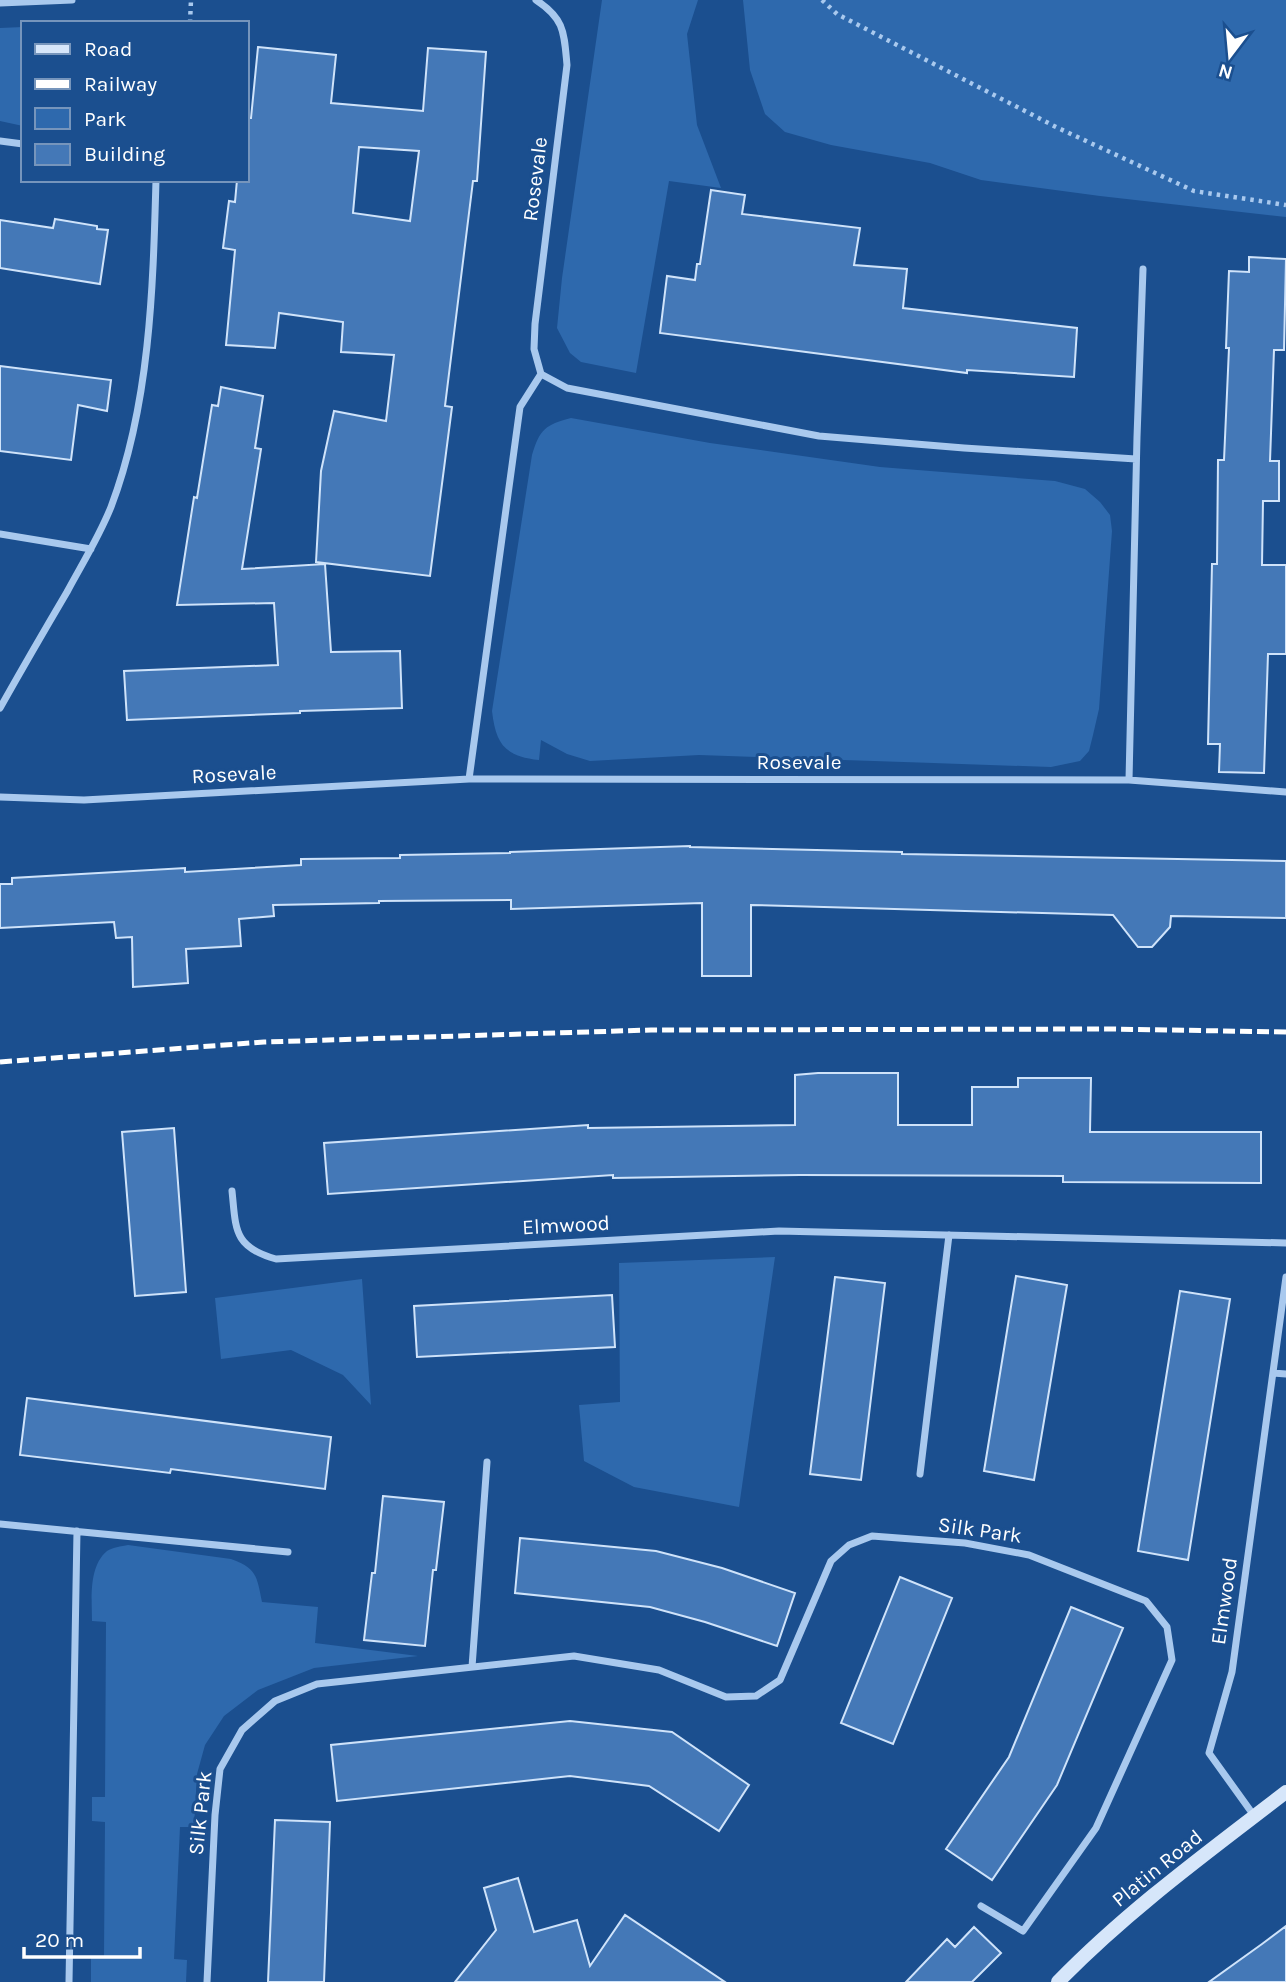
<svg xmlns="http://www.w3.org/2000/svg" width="1286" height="1982" viewBox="0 0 1286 1982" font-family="Karla,sans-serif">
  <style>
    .green { fill: #2e69ad }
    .building { fill: #4478b7; stroke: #cfe3fa; stroke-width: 2; fill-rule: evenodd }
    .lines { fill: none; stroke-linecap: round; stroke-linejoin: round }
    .path { stroke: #a9c9ee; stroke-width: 4.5; stroke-dasharray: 3.5 5; stroke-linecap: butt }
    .street { stroke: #a9c9ee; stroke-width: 7 }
    .secondary { stroke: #d6e6fa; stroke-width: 14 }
    .rail { stroke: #fff; stroke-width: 5; stroke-dasharray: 12 5; stroke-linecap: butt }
    .labels { text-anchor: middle; stroke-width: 6; stroke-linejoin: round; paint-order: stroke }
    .street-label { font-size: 21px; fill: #fff; stroke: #1b4f8f }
  </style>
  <rect width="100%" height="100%" fill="#1b4f8f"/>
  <!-- green -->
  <path class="green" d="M 602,0 L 698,0 L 687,34 L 697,125 L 721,188 L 669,181 L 636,373 L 581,362 L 570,353 L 557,328 L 562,278 Z
    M 743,0 L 1286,0 L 1286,217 L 1100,196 L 981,180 L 930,163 L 831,145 L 785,132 L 765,114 L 750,70 Z
    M 23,27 L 23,126 L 0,121 L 0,28 Z
    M 571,418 L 710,443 L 880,467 L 1055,481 L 1085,489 L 1100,502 L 1110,515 L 1112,531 L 1099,709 L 1093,735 L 1089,751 L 1080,761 L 1051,767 L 699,755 L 590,761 L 567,754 L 541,740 L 539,760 C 505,756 496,745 492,711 L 532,455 C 540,429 545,425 571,418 Z
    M 775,1257 L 739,1507 L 634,1487 L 584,1461 L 579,1405 L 620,1402 L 619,1263 Z
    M 362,1279 L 371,1405 L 343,1375 L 291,1350 L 221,1359 L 215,1298 Z
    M 128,1545 L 231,1559 C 257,1568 257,1577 262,1602 L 318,1607 L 315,1643 L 418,1656 L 314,1668 L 258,1690 L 224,1716 L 205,1745 L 197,1774 L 194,1827 L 180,1827 L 174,1959 L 187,1960 L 186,1982 L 91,1982 L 91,1957 L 104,1956 L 105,1822 L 92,1821 L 92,1797 L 105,1797 L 106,1622 L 92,1621 C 92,1600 88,1567 107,1551 C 111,1548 122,1546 128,1545 Z"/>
  <!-- building -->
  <path class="building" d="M 258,47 L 336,55 L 331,103 L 423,111 L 428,48 L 486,52 L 477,181 L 473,181 L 445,406 L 452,407 L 430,576 L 316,562 L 321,471 L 334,411 L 386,421 L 394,355 L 341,352 L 343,322 L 279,313 L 275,348 L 226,345 L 235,250 L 223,248 L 229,201 L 235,202 L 237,180 L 247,180 L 247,118 L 251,118 ZM 359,147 L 419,151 L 410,221 L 353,213 Z
    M 711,190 L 745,195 L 742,214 L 860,228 L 854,265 L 907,269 L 903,308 L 1077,328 L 1074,377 L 967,370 L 967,373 L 660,333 L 667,276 L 695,280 L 697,264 L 700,264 Z
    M 55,219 L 97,226 L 97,229 L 108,230 L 100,284 L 0,268 L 0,220 L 53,228 Z
    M 1249,257 L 1286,259 L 1284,350 L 1274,350 L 1270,461 L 1279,461 L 1279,501 L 1263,501 L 1262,565 L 1286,565 L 1286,654 L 1268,654 L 1264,773 L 1219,772 L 1220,744 L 1208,744 L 1212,564 L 1217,564 L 1218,460 L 1224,460 L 1229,348 L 1226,348 L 1229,271 L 1249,272 Z
    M 0,366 L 111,380 L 107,411 L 78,405 L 71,460 L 0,451 Z
    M 221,387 L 263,396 L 255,448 L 261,449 L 242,569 L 325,564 L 331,652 L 400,651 L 402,708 L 300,711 L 300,713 L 127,720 L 124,671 L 278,665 L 274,603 L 177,605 L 194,497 L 197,498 L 212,405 L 218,406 Z
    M 690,846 L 690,847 L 902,852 L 902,854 L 1286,861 L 1286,918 L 1171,916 L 1170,927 L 1152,947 L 1138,947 L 1113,915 L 751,905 L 751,976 L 702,976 L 702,903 L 511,909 L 511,900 L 379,901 L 379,903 L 273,905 L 274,916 L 239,919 L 241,946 L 186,949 L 188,983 L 133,987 L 132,937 L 116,938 L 114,922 L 0,928 L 0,884 L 12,884 L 12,878 L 185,868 L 185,872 L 235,869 L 301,865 L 301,859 L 400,858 L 400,855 L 510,853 L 510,852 Z
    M 818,1073 L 898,1073 L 898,1125 L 972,1125 L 972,1087 L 1018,1087 L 1018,1078 L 1091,1078 L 1090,1132 L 1261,1132 L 1261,1183 L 1063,1182 L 1063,1176 L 800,1175 L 613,1178 L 613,1175 L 328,1194 L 324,1143 L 588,1125 L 588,1128 L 795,1125 L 795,1075 Z
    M 174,1128 L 186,1292 L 135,1296 L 122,1132 Z
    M 1016,1276 L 1067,1285 L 1034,1480 L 984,1471 Z
    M 835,1277 L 885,1283 L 861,1480 L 810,1474 Z
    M 1180,1291 L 1230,1299 L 1188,1560 L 1138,1551 Z
    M 612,1295 L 615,1347 L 417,1357 L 414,1306 Z
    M 27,1398 L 331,1437 L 325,1489 L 171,1469 L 170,1473 L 20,1455 Z
    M 383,1496 L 444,1502 L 436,1570 L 433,1570 L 425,1646 L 364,1640 L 372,1573 L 375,1573 Z
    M 520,1538 L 656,1551 L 722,1568 L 795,1593 L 777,1646 L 705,1622 L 650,1607 L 515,1593 Z
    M 900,1577 L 952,1598 L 893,1744 L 841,1723 Z
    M 1071,1607 L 1123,1628 L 1057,1785 L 992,1880 L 946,1849 L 1009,1757 Z
    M 570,1721 L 672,1732 L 749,1785 L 719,1831 L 649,1786 L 570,1776 L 337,1801 L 331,1745 Z
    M 275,1820 L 330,1822 L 324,1982 L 268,1982 Z
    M 518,1878 L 534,1932 L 577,1920 L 590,1966 L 625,1915 L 725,1982 L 455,1982 L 496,1930 L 484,1888 Z
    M 1286,1926 L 1286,1982 L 1209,1982 L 1262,1944 Z
    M 974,1927 L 1001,1953 L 972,1982 L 906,1982 L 947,1939 L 955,1947 Z"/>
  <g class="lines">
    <!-- path -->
    <path class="path" d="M 822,0 L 837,14 L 1056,127 L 1194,191 L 1286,205
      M 190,23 L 191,0"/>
    <!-- street -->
    <path class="street" d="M 536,0 C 565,19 564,33 567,65 L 535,324 L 534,349 L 541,374 L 567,388 L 819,436 L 964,448 L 1136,459
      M 0,3 L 72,0
      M 0,141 L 23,144
      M 0,534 L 91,549
      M 0,708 C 22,669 44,631 67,592 C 82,564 99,537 111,507 C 150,404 153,289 156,180
      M 469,779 L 1129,780 L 1286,792
      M 1129,780 L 1137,437 L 1143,269
      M 0,797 L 84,800 L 469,779 L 520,407 L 541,374
      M 232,1191 C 236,1229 233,1247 276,1259 L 779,1231 L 1286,1243
      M 1273,1373 L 1286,1374
      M 920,1474 L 949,1235
      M 0,1524 L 288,1552
      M 472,1667 L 487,1462
      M 1255,1817 L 1209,1753 L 1232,1672 L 1286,1277
      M 69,1982 L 77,1531
      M 207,1982 L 215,1815 L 220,1769 L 242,1730 L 275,1701 L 317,1684 L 574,1656 L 659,1670 L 726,1697 L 756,1696 L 780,1680 L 831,1561 L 849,1545 L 872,1536 L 965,1543 L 1029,1555 L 1146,1601 L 1167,1627 L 1172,1660 L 1096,1828 L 1023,1931 L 981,1906"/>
    <!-- secondary -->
    <path class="secondary" d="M 1058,1982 C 1127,1911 1208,1852 1286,1792"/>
    <!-- rail -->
    <path class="rail" d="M 0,1062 L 264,1042 L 651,1030 L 1109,1029 L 1286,1032"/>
  </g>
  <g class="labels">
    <!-- street labels -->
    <g class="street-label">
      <text transform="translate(535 179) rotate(-83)" y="7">Rosevale</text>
      <text x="799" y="769">Rosevale</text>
      <text transform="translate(234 774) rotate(-3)" y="7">Rosevale</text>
      <text transform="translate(566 1225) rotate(-3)" y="7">Elmwood</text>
      <text transform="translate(980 1530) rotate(8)" y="7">Silk Park</text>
      <text transform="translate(1224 1601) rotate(-82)" y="7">Elmwood</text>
      <text transform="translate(200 1813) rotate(-84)" y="7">Silk Park</text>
      <text transform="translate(1157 1868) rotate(-39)" y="7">Platin Road</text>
    </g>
  </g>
  <!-- legend -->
  <rect x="21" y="21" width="228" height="161" fill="#1b4f8f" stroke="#7695bc" stroke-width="2"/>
  <rect x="35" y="44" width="35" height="10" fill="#d6e6fa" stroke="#7695bc" stroke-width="2"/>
  <text x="84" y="56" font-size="21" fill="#ffffff">Road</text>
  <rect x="35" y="79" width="35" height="10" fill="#ffffff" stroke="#7695bc" stroke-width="2"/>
  <text x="84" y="91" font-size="21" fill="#ffffff">Railway</text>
  <rect x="35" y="108" width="35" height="21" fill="#2e69ad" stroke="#7695bc" stroke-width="2"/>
  <text x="84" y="126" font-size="21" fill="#ffffff">Park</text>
  <rect x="35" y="144" width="35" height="21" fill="#4478b7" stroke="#7695bc" stroke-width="2"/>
  <text x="84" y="161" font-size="21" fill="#ffffff">Building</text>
  <!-- north arrow -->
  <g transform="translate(1230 56) rotate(196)" stroke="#1b4f8f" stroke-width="5" paint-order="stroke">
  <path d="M0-5L12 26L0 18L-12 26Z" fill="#ffffff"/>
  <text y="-10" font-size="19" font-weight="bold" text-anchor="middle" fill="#ffffff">N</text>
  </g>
  <!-- scale -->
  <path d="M24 1947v10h116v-10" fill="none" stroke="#ffffff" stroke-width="3.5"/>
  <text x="35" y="1947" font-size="21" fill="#ffffff" stroke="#1b4f8f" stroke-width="5" paint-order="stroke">20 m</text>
</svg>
